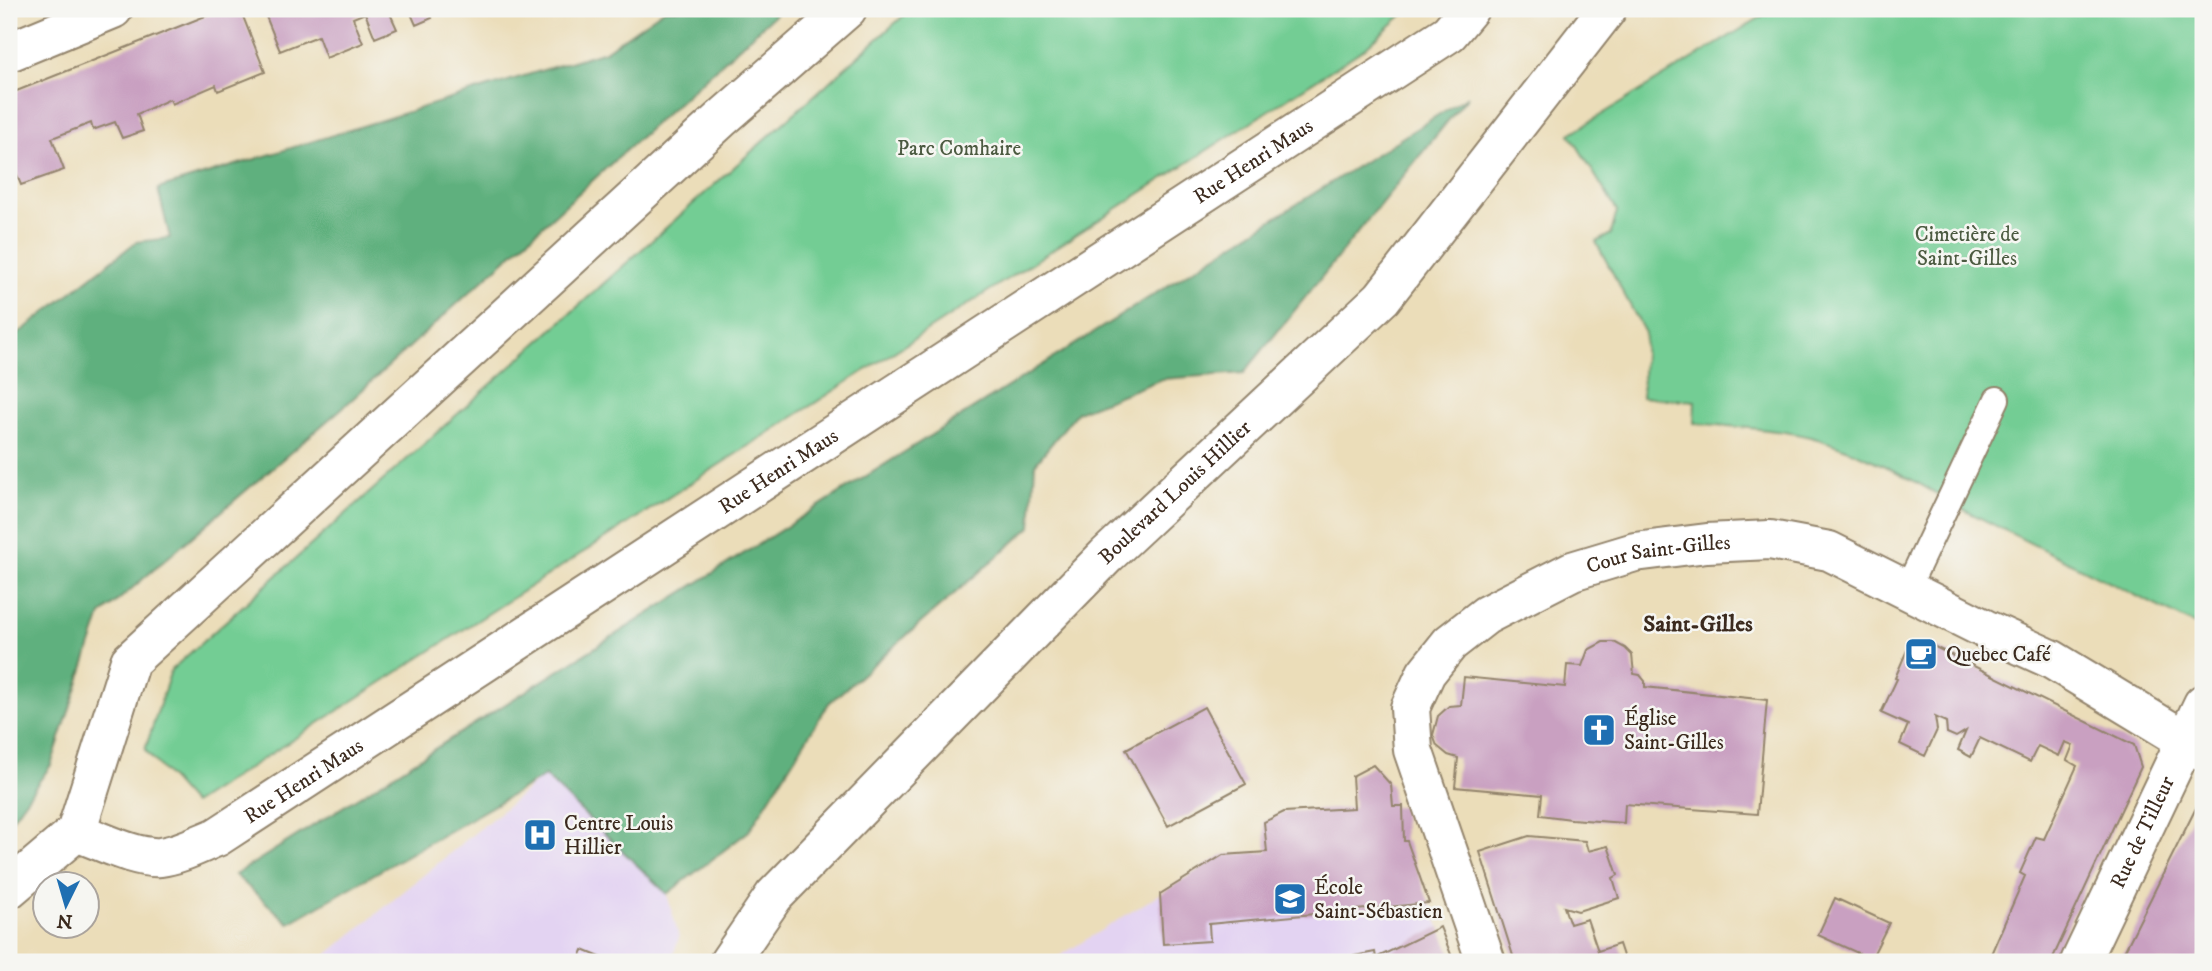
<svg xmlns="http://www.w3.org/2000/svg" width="2212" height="971" viewBox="0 0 2212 971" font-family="'IM FELL DW Pica',serif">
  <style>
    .built { fill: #e3d3f2 }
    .green { fill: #73cd94; stroke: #577c59; stroke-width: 2 }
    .forest { fill: #5eb07e; stroke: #4c6d4e; stroke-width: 2 }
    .building { fill: #c9a0c1 }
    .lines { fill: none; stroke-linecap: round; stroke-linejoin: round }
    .lane-casing { stroke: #93846c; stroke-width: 28 }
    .street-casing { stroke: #93846c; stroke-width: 42 }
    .secondary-casing { stroke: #93846c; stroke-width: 42 }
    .lane { stroke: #fff; stroke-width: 24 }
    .street { stroke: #fff; stroke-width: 38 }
    .secondary { stroke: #fff; stroke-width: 38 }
    .labels { text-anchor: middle; stroke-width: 5; stroke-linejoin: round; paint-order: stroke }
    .park-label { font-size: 21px; fill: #4c5b41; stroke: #f6f6f2 }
    .street-label { font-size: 21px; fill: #3b2a1e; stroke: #f6f6f2 }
    .poi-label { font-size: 21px; fill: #3b2a1e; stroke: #f6f6f2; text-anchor: start }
    .neighbourhood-label { font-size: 23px; font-weight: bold; fill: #3b2a1e; stroke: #f6f6f2 }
  </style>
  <rect width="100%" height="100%" fill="#f6f6f2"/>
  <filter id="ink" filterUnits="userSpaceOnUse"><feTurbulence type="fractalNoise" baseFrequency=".0143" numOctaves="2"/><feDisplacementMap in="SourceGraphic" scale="14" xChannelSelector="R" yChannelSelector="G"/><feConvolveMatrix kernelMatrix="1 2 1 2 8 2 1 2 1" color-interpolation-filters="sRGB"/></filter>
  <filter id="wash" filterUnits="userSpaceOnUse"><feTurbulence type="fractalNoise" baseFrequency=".00686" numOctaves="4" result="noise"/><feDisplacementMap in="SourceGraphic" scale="28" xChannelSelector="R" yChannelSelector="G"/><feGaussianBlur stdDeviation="1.57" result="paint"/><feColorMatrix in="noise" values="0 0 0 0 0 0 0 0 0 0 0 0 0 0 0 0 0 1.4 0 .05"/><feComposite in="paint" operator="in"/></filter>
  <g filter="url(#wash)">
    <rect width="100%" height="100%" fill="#ebddb9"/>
    <!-- built -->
    <path class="built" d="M 545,775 L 667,894 L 679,937 L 671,962 L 318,962 Z
      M 1407,841 L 1429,903 L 1454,962 L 1050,962 L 1223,855 Z"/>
    <!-- green -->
    <path class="green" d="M 911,9 L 1409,9 L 1364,49 L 193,804 L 145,750 L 171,670 Z
      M 1774,9 L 2203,9 L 2203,629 L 1964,510 C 1919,482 1844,441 1791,433 C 1759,428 1726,426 1694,423 L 1695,401 L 1642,397 L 1645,333 L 1596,242 L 1611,234 L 1617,211 L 1570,134 Z"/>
    <!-- forest -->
    <path class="forest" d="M 665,9 L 781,9 L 348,403 L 101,615 L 51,765 L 9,823 L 9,341 L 136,242 L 170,238 L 158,189 L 605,51 Z
      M 1468,96 L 1244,373 L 1162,379 L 1077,412 L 1035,464 L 1031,527 L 829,703 L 749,831 L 667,894 L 545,776 L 289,923 L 235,875 Z"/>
    <g id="blocks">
      <!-- building -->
      <path class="building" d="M 223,9 L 240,9 L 265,72 L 218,91 L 216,85 L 172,104 L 170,99 L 137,114 L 143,131 L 122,138 L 115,122 L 93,130 L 91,123 L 52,138 L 64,170 L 21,185 L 13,165 L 9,167 L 9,94 Z
        M 263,9 L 388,9 L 397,29 L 375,38 L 365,13 L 353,18 L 363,43 L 326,58 L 318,36 L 280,51 Z
        M 409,9 L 428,9 L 432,18 L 416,25 Z
        M 1603,642 L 1614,642 L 1625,648 L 1632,655 L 1634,674 L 1640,675 L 1645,681 L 1645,687 L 1767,700 L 1757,814 L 1625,804 L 1624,823 L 1571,819 L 1540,815 L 1542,795 L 1455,787 L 1458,758 L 1448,755 L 1437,746 L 1433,735 L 1438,716 L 1449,706 L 1461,705 L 1464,677 L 1565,687 L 1567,665 L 1582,666 L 1588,650 Z
        M 1929,644 L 2134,745 L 2141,767 L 2051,962 L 1992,962 L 1995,956 L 1991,954 L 2025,876 L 2020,873 L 2036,837 L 2044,839 L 2077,766 L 2067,760 L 2073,745 L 2065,742 L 2059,756 L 2038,746 L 2030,762 L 1980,738 L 1971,757 L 1958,750 L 1966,731 L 1956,737 L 1947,733 L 1946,722 L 1935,717 L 1937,730 L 1925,756 L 1900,744 L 1908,725 L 1881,713 L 1897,679 L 1895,678 L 1907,650 Z
        M 1204,707 L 1246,784 L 1168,826 L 1126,749 Z
        M 1373,765 L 1391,785 L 1393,806 L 1403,806 L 1404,841 L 1407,841 L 1429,903 L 1209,924 L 1210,941 L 1163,944 L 1160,894 L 1223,855 L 1267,852 L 1264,822 L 1284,812 L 1354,808 L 1352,776 Z
        M 2203,794 L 2203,946 L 2196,962 L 2119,962 Z
        M 1529,836 L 1585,841 L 1588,851 L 1608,846 L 1618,875 L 1613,878 L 1619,898 L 1578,911 L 1564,907 L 1570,924 L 1587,919 L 1598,951 L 1619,944 L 1625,962 L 1515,962 L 1480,852 Z
        M 1835,898 L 1889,923 L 1871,959 L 1818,935 Z
        M 1440,927 L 1454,962 L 1324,962 L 1375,952 L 1376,958 Z
        M 583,950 L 612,962 L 578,962 Z
        M 534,952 L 558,962 L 529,962 Z"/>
    </g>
  </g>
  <g filter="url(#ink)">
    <use href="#blocks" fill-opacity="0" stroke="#93846c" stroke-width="2"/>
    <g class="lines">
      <defs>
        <path id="lane" d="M 1907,589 L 1997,399"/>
        <g id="street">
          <path d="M 9,52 L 113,9"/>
          <path id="s1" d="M 76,832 C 100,840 135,859 160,857 C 179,855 199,844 217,837 L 1449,33 L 1469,9"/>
          <path d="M 76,832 L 130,661 L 720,120 L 847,9"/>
          <path d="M 9,889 L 76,832"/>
          <path id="s2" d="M 1486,962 L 1413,750 L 1410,708 L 1426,673 L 1450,643 L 1486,615 L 1572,571 L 1635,552 L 1707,543 L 1770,540 L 1829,551 L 1985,629 L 2051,659 L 2203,751"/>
          <path id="s3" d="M 2080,962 L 2203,704"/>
        </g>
        <g id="secondary">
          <path id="s4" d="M 729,962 L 774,896 L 1106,556 L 1382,298 L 1607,9"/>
        </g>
      </defs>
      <!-- lane casing -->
      <use href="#lane" class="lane-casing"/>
      <!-- street casing -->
      <use href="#street" class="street-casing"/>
      <!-- secondary casing -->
      <use href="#secondary" class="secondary-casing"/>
      <!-- lane -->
      <use href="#lane" class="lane"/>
      <!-- street -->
      <use href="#street" class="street"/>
      <!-- secondary -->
      <use href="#secondary" class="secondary"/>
    </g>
  </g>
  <!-- icons -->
  <defs>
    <symbol id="cafe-square" viewBox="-11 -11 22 22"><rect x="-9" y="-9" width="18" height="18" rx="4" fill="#1f6fb2" stroke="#f6f6f2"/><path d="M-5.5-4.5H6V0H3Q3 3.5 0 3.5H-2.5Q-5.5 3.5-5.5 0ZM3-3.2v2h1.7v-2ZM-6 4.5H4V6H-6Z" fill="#fff"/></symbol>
    <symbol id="church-square" viewBox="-11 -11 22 22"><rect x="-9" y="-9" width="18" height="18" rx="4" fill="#1f6fb2" stroke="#f6f6f2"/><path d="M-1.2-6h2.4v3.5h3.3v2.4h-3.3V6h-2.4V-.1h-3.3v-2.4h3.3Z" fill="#fff"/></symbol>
    <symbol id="hospital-square" viewBox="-11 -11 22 22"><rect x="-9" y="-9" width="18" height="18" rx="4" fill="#1f6fb2" stroke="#f6f6f2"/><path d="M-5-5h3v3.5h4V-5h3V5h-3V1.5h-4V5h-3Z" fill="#fff"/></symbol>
    <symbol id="school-square" viewBox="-11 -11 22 22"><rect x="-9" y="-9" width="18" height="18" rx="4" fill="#1f6fb2" stroke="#f6f6f2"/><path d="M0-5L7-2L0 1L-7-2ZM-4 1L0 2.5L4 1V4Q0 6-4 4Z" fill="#fff"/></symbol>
  </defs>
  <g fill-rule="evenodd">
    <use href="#cafe-square" x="1902" y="635" width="38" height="38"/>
    <use href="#church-square" x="1580" y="711" width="38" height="38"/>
    <use href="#hospital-square" x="521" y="816" width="38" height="38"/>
    <use href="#school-square" x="1271" y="880" width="38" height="38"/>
  </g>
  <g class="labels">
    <!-- park labels -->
    <g class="park-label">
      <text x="959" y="155">Parc Comhaire</text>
      <text x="1967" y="241">Cimetière de<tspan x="1967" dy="24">Saint-Gilles</tspan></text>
    </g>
    <!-- street labels -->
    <g class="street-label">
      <text dy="7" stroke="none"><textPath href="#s1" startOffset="1386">Rue Henri Maus</textPath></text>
      <text dy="7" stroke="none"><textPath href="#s1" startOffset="819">Rue Henri Maus</textPath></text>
      <text dy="7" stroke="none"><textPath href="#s4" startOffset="649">Boulevard Louis Hillier</textPath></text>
      <text dy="7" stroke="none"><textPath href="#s2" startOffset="574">Cour Saint-Gilles</textPath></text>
      <text dy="7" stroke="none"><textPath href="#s1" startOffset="252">Rue Henri Maus</textPath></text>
      <text dy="7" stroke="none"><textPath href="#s3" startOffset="144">Rue de Tilleur</textPath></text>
    </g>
    <!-- poi labels -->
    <g class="poi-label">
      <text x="1946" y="661">Quebec Café</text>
      <text x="1624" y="725">Église<tspan x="1624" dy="24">Saint-Gilles</tspan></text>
      <text x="564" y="830">Centre Louis<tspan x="564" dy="24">Hillier</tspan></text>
      <text x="1314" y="894">École<tspan x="1314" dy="24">Saint-Sébastien</tspan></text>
    </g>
    <!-- neighbourhood labels -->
    <g class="neighbourhood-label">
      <text x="1698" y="631">Saint-Gilles</text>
    </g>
  </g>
  <!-- margin -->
  <rect width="2212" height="971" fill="none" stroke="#f6f6f2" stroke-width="35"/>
  <!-- north arrow -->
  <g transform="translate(66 905) rotate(185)"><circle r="33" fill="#f6f6f2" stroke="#aba49d" stroke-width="2"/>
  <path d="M0-5L12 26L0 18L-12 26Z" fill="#1f6fb2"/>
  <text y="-10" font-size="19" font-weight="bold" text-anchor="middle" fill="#3b2a1e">N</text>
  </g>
</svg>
